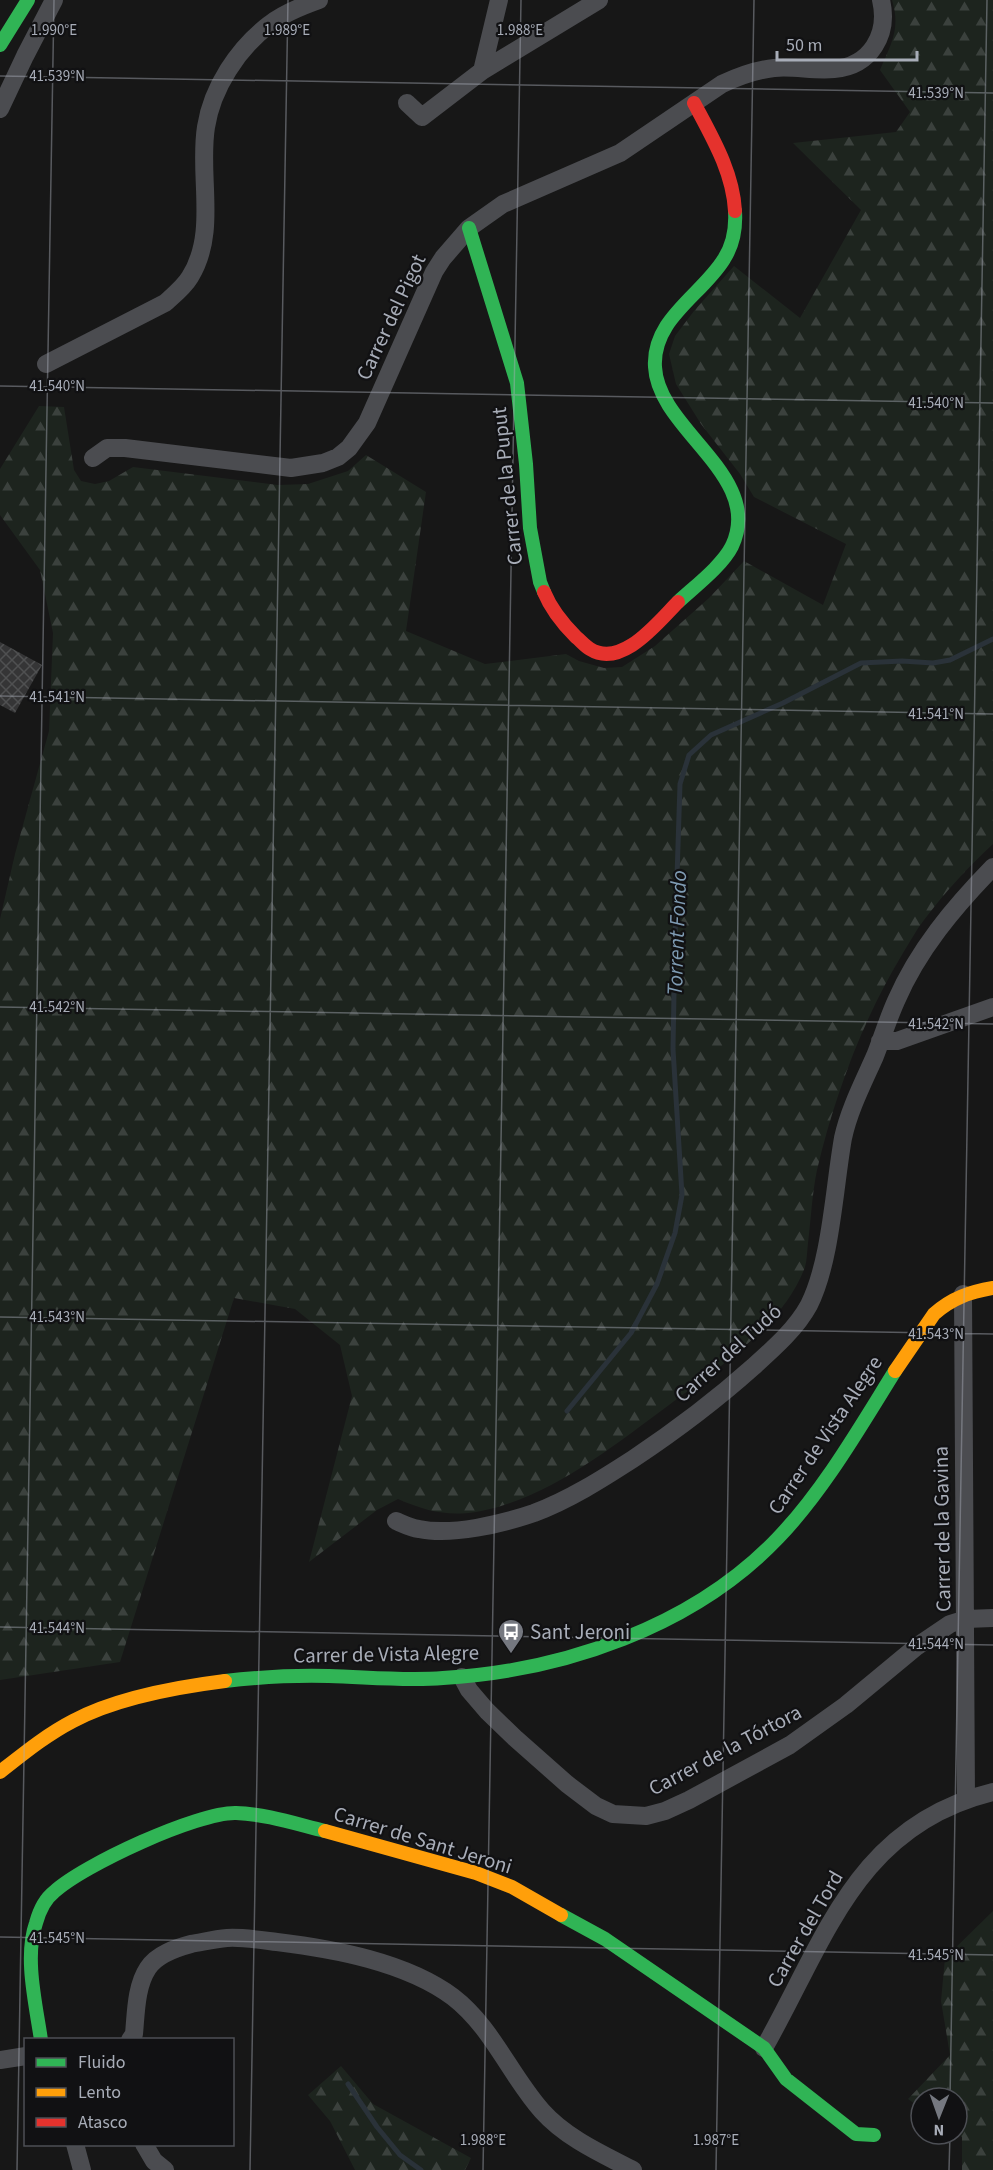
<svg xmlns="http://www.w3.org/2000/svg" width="993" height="2170" viewBox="0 0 993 2170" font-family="'Source Sans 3',sans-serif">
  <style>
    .forest { fill: url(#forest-firs) }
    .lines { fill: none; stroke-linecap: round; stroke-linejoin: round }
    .stream { stroke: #2a3239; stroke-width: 5 }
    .building { fill: url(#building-cross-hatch) }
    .street { stroke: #4b4c50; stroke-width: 18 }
    .fast { stroke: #30b455; stroke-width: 14 }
    .slow { stroke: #ff9f0a; stroke-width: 14 }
    .jam { stroke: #e5322d; stroke-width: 14 }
    .ticks { fill: none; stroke: #a8adb8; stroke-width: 1.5; stroke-opacity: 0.45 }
    .labels { text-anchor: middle; stroke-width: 4.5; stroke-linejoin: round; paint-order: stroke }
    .street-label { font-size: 21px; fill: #a8adb8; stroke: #111113 }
    .poi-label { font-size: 21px; fill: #a8adb8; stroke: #111113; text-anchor: start }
    .water-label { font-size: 22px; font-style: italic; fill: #7f9bb3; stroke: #111113 }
    .ticks-label { font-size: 15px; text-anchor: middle; fill: #a8adb8; stroke: #111113; stroke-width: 4.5; stroke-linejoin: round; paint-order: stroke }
  </style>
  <defs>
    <pattern id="forest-firs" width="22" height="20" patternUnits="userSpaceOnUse" patternTransform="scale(1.5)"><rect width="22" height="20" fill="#1d241e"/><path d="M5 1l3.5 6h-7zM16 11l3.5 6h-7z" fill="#3b413d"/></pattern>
    <pattern id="building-cross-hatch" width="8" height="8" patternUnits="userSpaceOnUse" patternTransform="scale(1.5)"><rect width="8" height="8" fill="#353536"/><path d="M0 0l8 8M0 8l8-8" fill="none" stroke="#4f5051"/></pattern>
  </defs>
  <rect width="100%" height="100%" fill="#171717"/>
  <!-- forest -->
  <path class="forest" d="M 892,0 L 993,0 L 993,844 C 968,867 945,892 924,920 C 916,930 910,942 903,953 C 863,1019 835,1094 817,1170 C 812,1194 811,1219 808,1243 C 807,1251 807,1260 805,1267 C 784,1325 716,1370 669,1405 C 616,1444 562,1488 498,1507 C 458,1518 435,1515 398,1499 L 377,1510 L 309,1562 L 352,1396 L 340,1345 L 295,1309 L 234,1298 L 120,1662 L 0,1680 L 0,919 L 15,854 L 49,731 L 53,633 L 40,570 L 0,515 L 0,469 L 39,406 L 64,407 L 74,470 L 81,481 L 95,484 L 109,481 L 133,467 L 278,485 L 308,484 L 348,471 L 366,455 L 426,492 L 406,631 L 485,664 L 566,654 L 579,661 L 604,668 L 622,667 L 655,646 L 709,598 L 744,561 L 823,605 L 846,544 L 754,497 L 740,474 L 701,424 L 676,384 L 669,354 L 675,336 L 694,311 L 734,266 L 800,318 L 861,210 L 793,143 L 896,132 L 910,112 L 880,70 C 891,44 901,29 892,0 Z
    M 993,1911 L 993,2170 L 962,2170 L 962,2137 L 957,2133 L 957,2098 L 921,2098 L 921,2108 L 908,2099 L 950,2055 L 941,2001 L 945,1958 Z
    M 341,2066 L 373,2104 L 471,2158 L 465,2170 L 355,2170 L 330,2121 L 308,2095 Z"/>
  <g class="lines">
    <!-- stream -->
    <path class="stream" d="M 567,1411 L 631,1333 L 657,1284 L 675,1233 L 682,1195 L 673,1049 L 675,938 L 680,784 L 689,755 L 711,735 L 783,703 L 861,663 L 902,661 L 933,663 L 950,660 L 993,639
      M 348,2084 L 377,2127 L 400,2155 L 421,2170"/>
  </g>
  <!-- building -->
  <path class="building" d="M 0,642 L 42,665 L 15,713 L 0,705 Z"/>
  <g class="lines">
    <!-- street -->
    <path class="street" d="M 482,71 L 599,0
      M 407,103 L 422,117 L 482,71 L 499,0
      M 0,109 L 25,56 L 54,0
      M 46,364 L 165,303 C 174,295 184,287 190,277 C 218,232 198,176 206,127 C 212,88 238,48 270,24 C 284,13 302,6 319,0
      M 93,458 L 107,448 L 125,448 L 291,468 L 323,463 L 338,457 L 349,448 L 367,423 L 434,272 L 443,258 L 469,228 L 503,204 L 620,153 L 722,84 C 739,76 755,70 774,68 C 794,66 814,71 834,69 C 871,66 889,34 881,0
      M 880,1041 L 897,1041 L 993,1007
      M 963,1294 L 966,1800
      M 396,1521 C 403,1524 411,1528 419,1529 C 452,1536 502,1524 534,1513 C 569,1500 602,1479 633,1459 C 675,1431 715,1401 753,1367 C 773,1349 796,1329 809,1305 C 831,1261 834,1189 843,1138 C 849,1110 863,1083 875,1056 C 882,1038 888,1019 896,1001 C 918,950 954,907 993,867
      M 462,1677 L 469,1690 L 487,1711 L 515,1738 L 567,1784 L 596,1806 L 613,1814 L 646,1816 L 665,1811 L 689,1800 L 790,1745 L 846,1705 L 916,1647 L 950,1624 L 966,1619 L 993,1618
      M 130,2040 L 134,2034 C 136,2012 136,1986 148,1968 C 157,1954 176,1948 191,1944 C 203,1942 215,1939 227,1938 C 243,1937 261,1940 277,1942 C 334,1949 406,1962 453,1997 C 492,2027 510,2075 542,2111 C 566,2138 602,2154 633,2170
      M 764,2048 C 825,1941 856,1825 993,1792
      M 0,2060 L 26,2056
      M 75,2144 L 82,2170
      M 144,2144 L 154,2161 L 165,2170"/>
    <!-- fast -->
    <path class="fast" d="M 0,45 L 28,0
      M 469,228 L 517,383 L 526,464 L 530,528 L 540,582 L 544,592
      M 678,602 C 694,587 722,566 732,546 C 765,476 658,430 655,367 C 652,319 702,295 724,259 C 733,245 736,227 735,211
      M 225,1681 C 260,1677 295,1675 329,1676 C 367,1677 405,1681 443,1678 C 563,1671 693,1627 778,1538 C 824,1490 860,1427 895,1371
      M 561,1915 L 605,1939 L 764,2048 L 786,2079 L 856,2134 L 874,2135
      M 41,2040 C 36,2005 24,1957 36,1923 C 39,1912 45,1899 54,1892 C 83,1865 198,1812 236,1813 C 266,1814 296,1824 325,1831"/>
    <!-- slow -->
    <path class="slow" d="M 895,1371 L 934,1314 C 952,1298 970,1292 993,1288
      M 0,1772 C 23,1754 46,1735 73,1721 C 116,1698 177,1687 225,1681
      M 325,1831 L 476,1873 L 512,1887 L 561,1915"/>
    <!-- jam -->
    <path class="jam" d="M 694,103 C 712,137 733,172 735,211
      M 544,592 C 551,609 563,624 576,637 C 581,641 585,646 590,649 C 622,669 658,622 678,602"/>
  </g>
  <!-- ticks -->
  <path class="ticks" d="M 0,76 L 993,93M 0,386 L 993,403M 0,696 L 993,714M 0,1007 L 993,1024M 0,1317 L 993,1334M 0,1627 L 993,1645M 0,1937 L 993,1955M 950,2098 L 987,0M 17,2170 L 54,0M 250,2170 L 288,0M 483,2170 L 521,0M 716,2170 L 754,0M 949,2170 L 950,2134"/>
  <!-- icons -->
  <defs>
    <symbol id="bus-pin" viewBox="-11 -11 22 30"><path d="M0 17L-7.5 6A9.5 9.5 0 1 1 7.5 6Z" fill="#757880" stroke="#111113"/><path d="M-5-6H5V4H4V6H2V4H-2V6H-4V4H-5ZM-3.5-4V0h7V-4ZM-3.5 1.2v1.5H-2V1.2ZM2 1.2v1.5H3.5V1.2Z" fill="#fff"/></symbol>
  </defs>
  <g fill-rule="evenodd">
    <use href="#bus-pin" x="496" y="1617" width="30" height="40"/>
  </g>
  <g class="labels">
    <!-- street labels -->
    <g class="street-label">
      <text transform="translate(391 317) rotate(-65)" y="7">Carrer del Pigot</text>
      <text transform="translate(507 486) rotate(-96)" y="7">Carrer de la Puput</text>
      <text transform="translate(728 1353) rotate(-42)" y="7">Carrer del Tudó</text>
      <text transform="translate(825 1435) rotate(-56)" y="7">Carrer de Vista Alegre</text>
      <text transform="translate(942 1529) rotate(-91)" y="7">Carrer de la Gavina</text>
      <text transform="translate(386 1654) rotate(-1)" y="7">Carrer de Vista Alegre</text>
      <text transform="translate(725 1750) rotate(-28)" y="7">Carrer de la Tórtora</text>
      <text transform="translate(423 1840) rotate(17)" y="7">Carrer de Sant Jeroni</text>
      <text transform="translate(805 1929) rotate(-60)" y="7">Carrer del Tord</text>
    </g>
    <!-- poi labels -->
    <g class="poi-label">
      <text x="530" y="1639">Sant Jeroni</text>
    </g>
    <!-- water labels -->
    <g class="water-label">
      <text transform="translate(676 933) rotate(-88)" y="8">Torrent Fondo</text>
    </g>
  </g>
  <g class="ticks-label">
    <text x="54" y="35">1.990°E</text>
    <text x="287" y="35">1.989°E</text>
    <text x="520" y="35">1.988°E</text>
    <text x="57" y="81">41.539°N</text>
    <text x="936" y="98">41.539°N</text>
    <text x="57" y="391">41.540°N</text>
    <text x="936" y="408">41.540°N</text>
    <text x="57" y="702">41.541°N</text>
    <text x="936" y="719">41.541°N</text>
    <text x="57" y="1012">41.542°N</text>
    <text x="936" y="1029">41.542°N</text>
    <text x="57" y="1322">41.543°N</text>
    <text x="936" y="1339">41.543°N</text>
    <text x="57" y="1633">41.544°N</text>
    <text x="936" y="1649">41.544°N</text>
    <text x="57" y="1943">41.545°N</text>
    <text x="936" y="1960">41.545°N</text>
    <text x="483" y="2145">1.988°E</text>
    <text x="716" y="2145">1.987°E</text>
  </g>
  <!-- legend -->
  <rect x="24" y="2038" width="210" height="108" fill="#111113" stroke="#4d4f55" stroke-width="1.5"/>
  <rect x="36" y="2058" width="30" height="9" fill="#30b455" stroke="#4d4f55" stroke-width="1.5"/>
  <text x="78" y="2068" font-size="18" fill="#a8adb8">Fluido</text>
  <rect x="36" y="2088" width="30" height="9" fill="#ff9f0a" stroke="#4d4f55" stroke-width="1.5"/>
  <text x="78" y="2098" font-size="18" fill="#a8adb8">Lento</text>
  <rect x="36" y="2118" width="30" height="9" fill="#e5322d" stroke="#4d4f55" stroke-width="1.5"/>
  <text x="78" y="2128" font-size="18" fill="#a8adb8">Atasco</text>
  <!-- north arrow -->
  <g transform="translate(939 2116) rotate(181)"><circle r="28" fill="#111113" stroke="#4d4f55" stroke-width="1.5"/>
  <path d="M0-4.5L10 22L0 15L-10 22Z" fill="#757880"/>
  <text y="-9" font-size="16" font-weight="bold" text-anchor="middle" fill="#a8adb8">N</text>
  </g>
  <!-- scale -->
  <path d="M777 51v9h140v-9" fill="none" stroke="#a8adb8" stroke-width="3"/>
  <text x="786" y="51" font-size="18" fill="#a8adb8" stroke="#111113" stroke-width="4.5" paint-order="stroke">50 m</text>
</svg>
